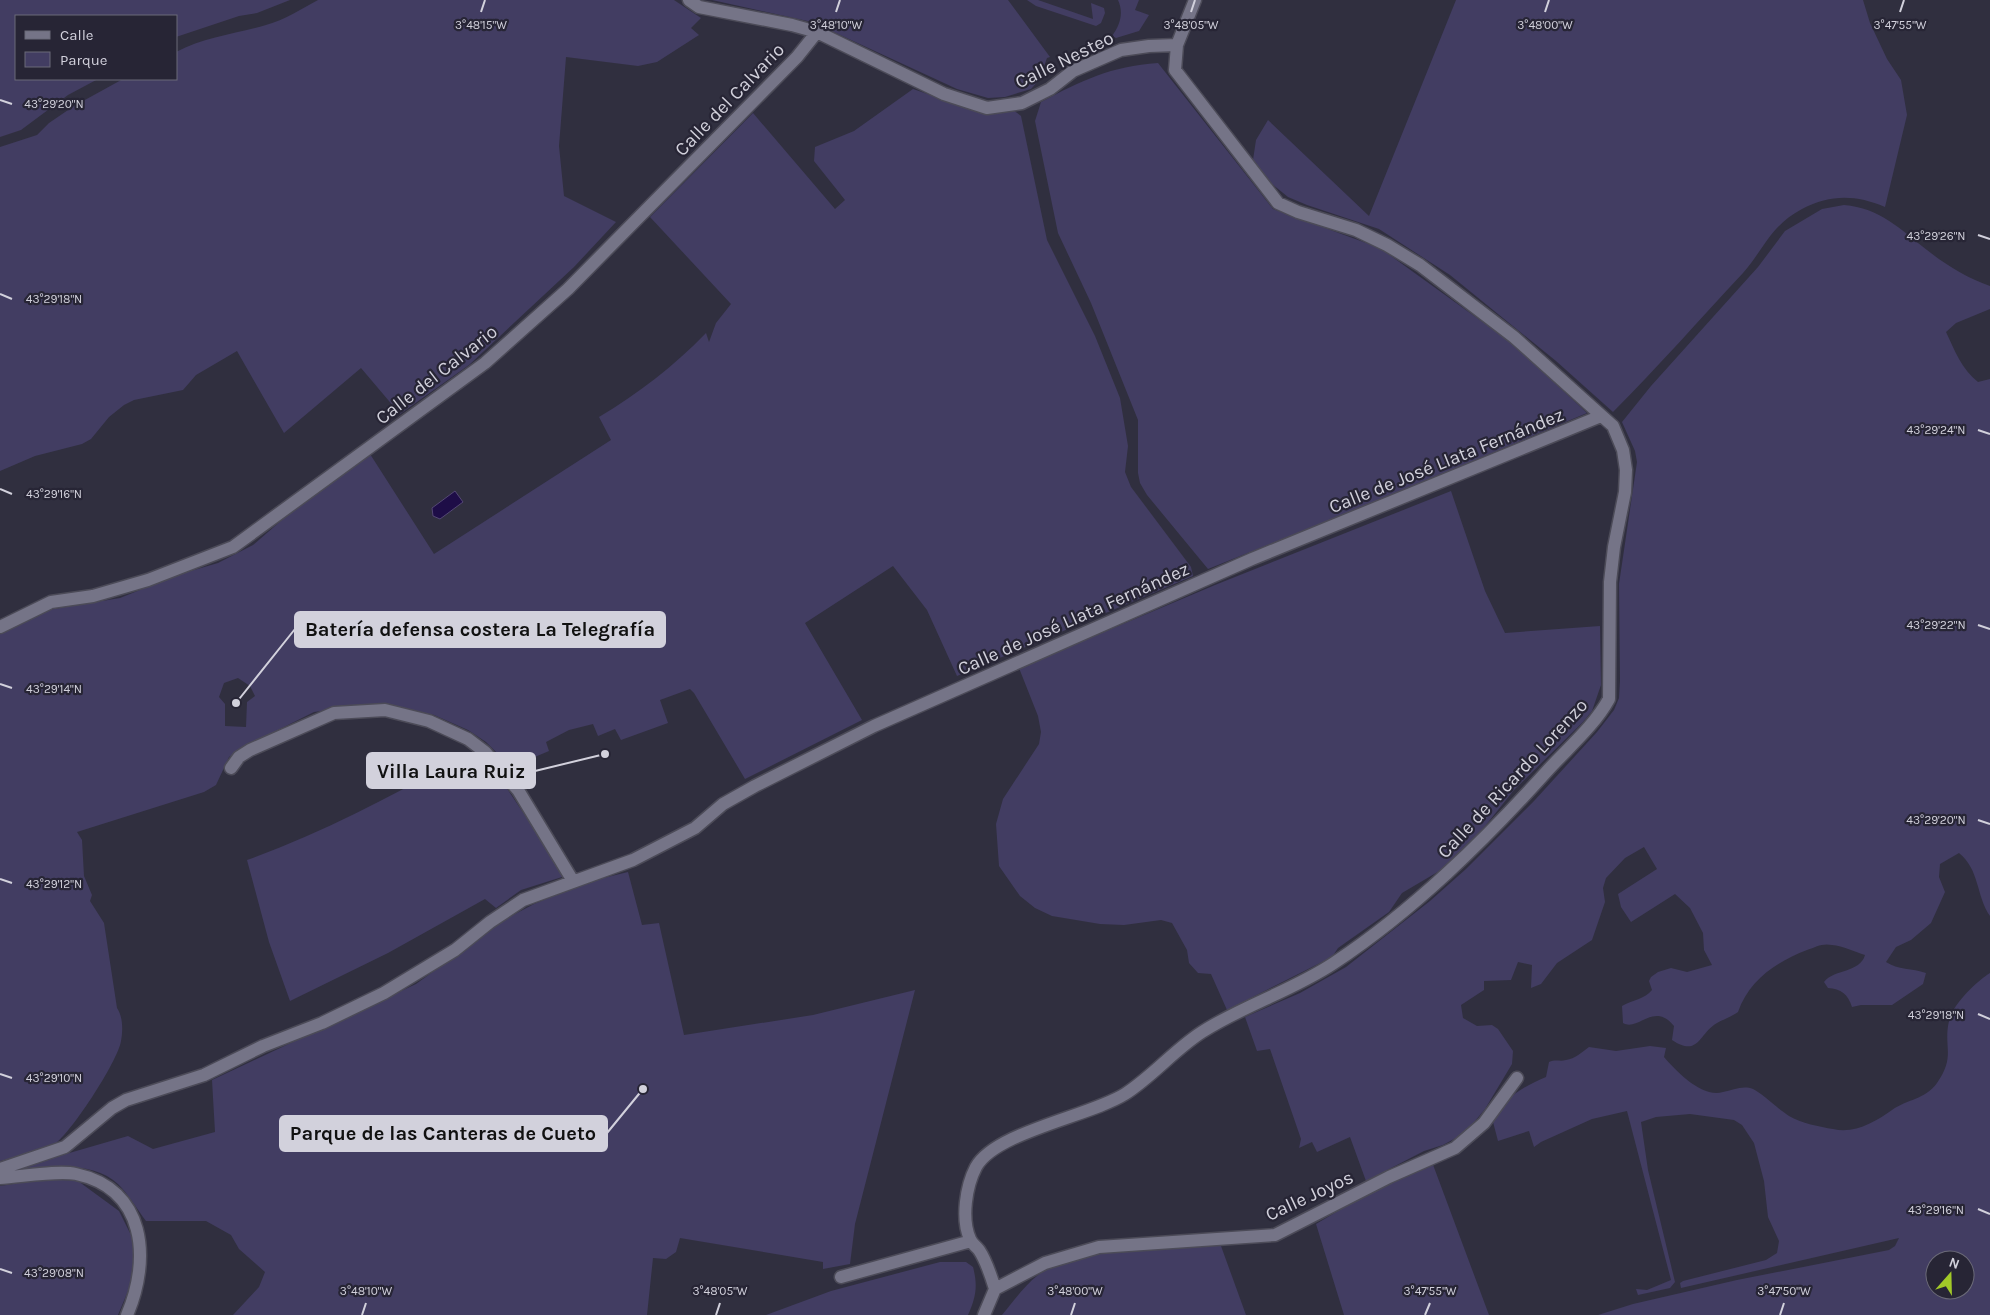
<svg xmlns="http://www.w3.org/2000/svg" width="1990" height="1315" viewBox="0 0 1990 1315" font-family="Karla,sans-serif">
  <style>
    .green { fill: #423d62; fill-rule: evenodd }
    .water { fill: #1e0d47; stroke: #544874 }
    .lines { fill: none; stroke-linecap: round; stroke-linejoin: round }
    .minor-casing { stroke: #4c4b58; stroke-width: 15 }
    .minor { stroke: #757487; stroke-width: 12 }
    .ticks { fill: none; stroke: #d2d1dc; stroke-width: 2 }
    .labels { text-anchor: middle; stroke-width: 4.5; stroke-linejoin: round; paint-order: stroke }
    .street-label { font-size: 19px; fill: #d2d1dc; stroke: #272535 }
    .ticks-label { font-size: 12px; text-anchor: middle; fill: #d2d1dc; stroke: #272535; stroke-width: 4.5; stroke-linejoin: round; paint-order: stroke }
    .leader { fill: none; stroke: #d2d1dc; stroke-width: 2 }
    .callout-dot { fill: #d2d1dc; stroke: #272535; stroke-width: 2 }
    .callout { fill: #d2d1dc; stroke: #d2d1dc; stroke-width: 2 }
    .callout-label { font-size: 20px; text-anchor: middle; font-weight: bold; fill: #111 }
  </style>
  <rect width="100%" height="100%" fill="#302f3f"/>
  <!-- green -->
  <path class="green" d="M 0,0 L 290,0 L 257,13 L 239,16 L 176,37 L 176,16 L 16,16 L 16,79 L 98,79 L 68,95 L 21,130 L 0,137 Z
    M 318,0 L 674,0 L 701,18 L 691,28 L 699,35 L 657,62 L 638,66 L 566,57 L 559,146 L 564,196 L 616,222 L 574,267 L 469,365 L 400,414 L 361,368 L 284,433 L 237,351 L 196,375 L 183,390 L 134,400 L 124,405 L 109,417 L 91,439 L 82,444 L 35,456 L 0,471 L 0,147 L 37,135 L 49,123 L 74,106 L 123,79 L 176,79 L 176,52 C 204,37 236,34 266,25 C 285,20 301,9 318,0 Z
    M 712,0 L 1008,0 L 1050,57 L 1047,58 L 1039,80 L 1031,89 L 1005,97 L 988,98 L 957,89 L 812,22 Z
    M 1027,0 L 1038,0 L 1093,19 L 1091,3 L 1104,8 L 1105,13 L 1101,23 L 1096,26 L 1036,6 Z
    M 1118,0 L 1139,0 L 1135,10 L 1149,15 L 1139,31 L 1116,38 L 1112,36 C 1120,25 1124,13 1118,0 Z
    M 1456,0 L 1863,0 L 1870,23 L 1887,59 L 1901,80 L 1907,115 L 1885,207 C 1856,195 1831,194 1802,209 C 1770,226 1764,249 1743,273 C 1700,319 1658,367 1613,412 L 1556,361 L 1450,275 L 1379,229 L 1307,205 L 1288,197 L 1272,184 L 1253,160 L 1256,140 L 1268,120 L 1369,216 Z
    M 1158,63 L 1273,209 L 1380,248 L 1513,344 L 1587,413 L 1402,491 L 1208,569 L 1147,495 L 1140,483 L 1138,473 L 1138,420 L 1091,303 L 1058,233 L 1035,121 L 1041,102 C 1081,81 1111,66 1158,63 Z
    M 913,89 L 957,104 L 1012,109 L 1021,116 L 1047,240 L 1095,336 L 1120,398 L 1128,446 L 1125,472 L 1131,487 L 1191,567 L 1193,576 L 957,676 L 927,610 L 893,566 L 805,623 L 862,720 L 745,779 L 694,693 L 690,689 L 660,700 L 668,723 L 621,740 L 615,729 L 598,736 L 593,724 L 569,730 L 546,742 L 549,751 L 511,767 L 486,742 L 468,730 L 434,715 L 405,708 L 372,704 L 314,712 L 246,746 L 229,757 L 216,785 L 204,792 L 77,832 L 82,840 L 84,876 L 92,895 L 90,901 L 104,923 L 117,1008 C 123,1017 123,1030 121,1041 C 118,1061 69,1137 52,1146 C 37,1154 16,1156 0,1161 L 0,634 L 48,610 L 120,598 L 177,575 L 218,563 L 253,545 L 313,493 L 370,454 L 434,554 L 611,440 L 599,417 C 639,393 673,367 706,333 L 709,342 L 716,323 L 731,304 L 650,217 L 753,113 L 835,209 L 845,200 L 814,161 L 815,147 L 854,131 ZM 238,678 L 250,686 L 255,696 L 247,702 L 246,727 L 225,726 L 225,704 L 219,697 L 224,683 Z
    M 1844,205 C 1880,208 1900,229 1927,250 C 1946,265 1967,278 1990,286 L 1990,309 L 1956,323 L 1946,332 C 1954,349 1962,370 1978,382 L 1990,379 L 1990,916 C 1976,896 1980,870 1959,853 L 1940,864 L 1939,877 L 1945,892 L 1931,923 L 1911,940 L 1896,947 L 1886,962 C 1898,970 1912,968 1926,973 L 1923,984 L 1892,1005 L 1861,1005 L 1852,1007 C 1848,994 1841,989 1828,988 L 1824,982 C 1834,969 1860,973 1865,955 C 1855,952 1843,946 1832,945 C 1822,943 1816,947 1807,950 C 1776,962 1749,980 1738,1012 C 1731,1017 1724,1019 1717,1023 C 1699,1033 1699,1058 1672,1040 L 1674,1026 C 1654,1001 1638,1032 1623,1023 L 1622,1006 C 1632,1000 1645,999 1652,990 L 1649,981 L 1651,977 L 1658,972 L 1671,968 L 1687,972 L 1712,965 L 1704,950 L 1703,933 L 1690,908 L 1675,894 L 1631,922 L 1621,907 L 1618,894 L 1657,869 L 1644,847 L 1625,858 L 1606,878 L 1603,888 L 1605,902 L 1592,940 L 1557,963 L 1541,984 L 1531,988 L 1532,965 L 1518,962 L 1511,980 L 1484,981 L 1484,990 L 1461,1005 L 1463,1018 L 1477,1026 L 1492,1025 L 1498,1029 L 1513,1051 L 1512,1064 L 1485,1109 L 1465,1133 L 1443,1145 L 1424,1151 L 1366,1181 L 1350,1137 L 1317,1152 L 1312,1142 L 1299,1148 L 1301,1139 L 1270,1049 L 1257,1051 L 1245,1017 L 1300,993 L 1346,967 L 1430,901 L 1466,869 L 1534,801 L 1597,732 L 1614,710 L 1619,698 L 1620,681 L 1619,584 L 1637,462 L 1635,451 L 1622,422 L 1651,386 L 1758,267 L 1785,231 L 1822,209 Z
    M 1451,491 L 1485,591 L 1505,633 L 1600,626 L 1601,685 L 1592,711 L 1583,722 L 1514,790 L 1474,840 L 1441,870 L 1402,893 L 1389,912 L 1338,948 L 1332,957 L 1227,1010 L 1211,974 L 1198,973 L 1189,963 L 1187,950 L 1172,923 L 1161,920 L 1124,925 L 1100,924 L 1052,916 L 1035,908 L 1020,896 L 999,866 L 996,824 L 1003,799 L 1039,744 L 1041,732 L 1038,716 L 1019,668 L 1215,585 Z
    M 474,751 L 492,766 L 562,871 L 562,877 L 521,890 L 496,908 L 485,899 L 388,953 L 290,1001 L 269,942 L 247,860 C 326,832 400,791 474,751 Z
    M 628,872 L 642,925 L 659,923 L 684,1035 L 813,1015 L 915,990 L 855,1224 L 850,1264 L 823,1269 L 823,1262 L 680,1238 L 676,1252 L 666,1259 L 653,1258 L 647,1315 L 233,1315 L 259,1287 L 265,1272 L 239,1249 L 231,1235 L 206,1221 L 146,1221 C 137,1209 129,1195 118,1184 C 92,1160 52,1168 20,1171 L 21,1167 L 128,1136 L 153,1149 L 215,1132 L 212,1080 L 416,984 L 504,920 L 534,904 L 591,881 Z
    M 1990,973 L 1990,1315 L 1598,1315 L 1633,1304 L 1737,1280 L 1889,1250 L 1895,1246 L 1899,1238 L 1681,1288 L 1680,1283 L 1683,1281 L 1766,1260 L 1777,1253 L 1779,1241 L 1768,1217 L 1764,1181 L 1754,1143 L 1742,1125 L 1734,1120 L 1690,1114 L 1656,1117 L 1641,1122 L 1648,1170 L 1675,1282 L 1670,1288 L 1638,1295 L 1636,1289 L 1647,1290 L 1671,1280 L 1627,1111 L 1592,1119 L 1541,1142 L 1534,1147 L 1529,1131 L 1498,1141 L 1493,1122 C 1504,1098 1522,1087 1546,1077 L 1549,1062 C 1556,1059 1560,1062 1566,1060 C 1575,1059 1582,1052 1589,1047 L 1616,1051 L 1650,1046 L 1666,1048 L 1664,1057 C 1677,1072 1702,1098 1723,1092 C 1733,1090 1743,1085 1753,1089 C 1762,1093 1779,1110 1789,1116 C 1801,1123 1820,1127 1833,1129 C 1855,1134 1875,1122 1892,1110 C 1907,1099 1925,1100 1937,1083 C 1956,1056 1943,1047 1949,1021 C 1952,1005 1977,981 1990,973 ZM 1935,1260 L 1965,1260 L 1965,1290 L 1935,1290 Z
    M 1432,1162 L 1489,1315 L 1344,1315 L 1316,1224 L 1370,1192 Z
    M 46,1179 L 78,1181 L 119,1211 L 133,1239 L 135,1274 L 118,1315 L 0,1315 L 0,1186 Z
    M 1221,1246 L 1246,1315 L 1002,1315 C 1013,1302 1024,1286 1038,1275 C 1077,1245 1172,1247 1221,1246 Z
    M 940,1262 L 966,1262 L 973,1267 C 978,1286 976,1297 968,1315 L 766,1315 L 831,1291 Z"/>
  <!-- water -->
  <path class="water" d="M 455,491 L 463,502 L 440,519 L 433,516 L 432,508 Z"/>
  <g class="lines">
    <defs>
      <path id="minor" d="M 689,0 L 699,7 L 792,25 L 817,32 L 944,94 L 987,108 L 1022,103 L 1050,89 L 1073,71 L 1121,50 L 1149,46 L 1177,45
        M 0,627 L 51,602 L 93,596 L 148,580 L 233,547 L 485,363 L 568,289 L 797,57 L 817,32
        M 231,768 L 239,757 L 250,750 L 334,713 L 385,710 L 429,721 L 468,739 L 485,752 L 518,790 L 573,881
        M 0,1169 L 65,1147 L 112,1108 L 126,1100 L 204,1075 L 263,1046 L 322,1023 L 384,993 L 455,950 L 490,922 L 523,900 L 633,860 L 695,828 L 723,804 L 755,786 L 874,726 L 1252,559 L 1601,416
        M 0,1178 C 20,1177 58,1170 76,1174 C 146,1189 151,1259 127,1315
        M 841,1277 L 971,1241
        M 995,1289 L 1045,1263 L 1099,1247 L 1275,1235 L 1389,1177 L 1455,1148 L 1484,1123 L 1517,1078
        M 984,1315 L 995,1289 C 991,1276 987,1262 979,1250 C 976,1246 972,1244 970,1239 C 961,1219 966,1186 976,1167 C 995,1132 1090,1116 1125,1094 C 1153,1076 1174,1050 1202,1032 C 1244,1005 1292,991 1334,963 C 1414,910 1484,841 1548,770 C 1569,747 1594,726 1609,699 L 1610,582 L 1614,547 L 1625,492 L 1626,470 L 1623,450 L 1613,426 L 1514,337 L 1420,265 L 1387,245 L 1356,230 L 1298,212 L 1278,203 L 1175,70 L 1177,45 L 1195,0"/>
    </defs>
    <!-- minor casing -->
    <use href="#minor" class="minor-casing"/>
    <!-- minor -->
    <use href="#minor" class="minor"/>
  </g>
  <!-- ticks -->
  <path class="ticks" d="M 481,12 L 485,0M 836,12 L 840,0M 1191,12 L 1195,0M 1545,12 L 1549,0M 1900,12 L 1904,0M 0,100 L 12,104M 1978,235 L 1990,239M 0,294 L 12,299M 1978,430 L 1990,434M 0,489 L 12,494M 1978,625 L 1990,629M 0,684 L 12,688M 1978,820 L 1990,824M 0,879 L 12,883M 1978,1014 L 1990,1019M 0,1074 L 12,1078M 1978,1209 L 1990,1214M 0,1269 L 12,1273M 362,1315 L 366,1303M 716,1315 L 720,1303M 1071,1315 L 1075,1303M 1425,1315 L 1430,1303M 1780,1315 L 1784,1303"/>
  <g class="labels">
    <!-- street labels -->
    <g class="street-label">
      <text transform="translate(1064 59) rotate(-26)" y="7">Calle Nesteo</text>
      <text transform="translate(729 99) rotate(-46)" y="7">Calle del Calvario</text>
      <text transform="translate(436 374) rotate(-38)" y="7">Calle del Calvario</text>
      <text transform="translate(1446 460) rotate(-22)" y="7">Calle de José Llata Fernández</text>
      <text transform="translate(1073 618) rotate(-24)" y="7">Calle de José Llata Fernández</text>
      <text transform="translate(1512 778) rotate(-47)" y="7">Calle de Ricardo Lorenzo</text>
      <text transform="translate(1309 1195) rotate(-25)" y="7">Calle Joyos</text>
    </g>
  </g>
  <g class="ticks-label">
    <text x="481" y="29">3°48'15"W</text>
    <text x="836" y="29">3°48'10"W</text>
    <text x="1191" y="29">3°48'05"W</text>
    <text x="1545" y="29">3°48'00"W</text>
    <text x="1900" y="29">3°47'55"W</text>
    <text x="54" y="108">43°29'20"N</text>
    <text x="1936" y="240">43°29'26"N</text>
    <text x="54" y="303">43°29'18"N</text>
    <text x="1936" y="434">43°29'24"N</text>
    <text x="54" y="498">43°29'16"N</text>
    <text x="1936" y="629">43°29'22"N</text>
    <text x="54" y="693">43°29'14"N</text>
    <text x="1936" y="824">43°29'20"N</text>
    <text x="54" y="888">43°29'12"N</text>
    <text x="1936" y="1019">43°29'18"N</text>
    <text x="54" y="1082">43°29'10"N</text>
    <text x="1936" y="1214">43°29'16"N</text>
    <text x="54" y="1277">43°29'08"N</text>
    <text x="366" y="1295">3°48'10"W</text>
    <text x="720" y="1295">3°48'05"W</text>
    <text x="1075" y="1295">3°48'00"W</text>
    <text x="1430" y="1295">3°47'55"W</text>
    <text x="1784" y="1295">3°47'50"W</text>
  </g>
  <!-- callouts -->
  <path class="leader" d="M236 703L295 629M605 754L535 771M643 1089L607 1133"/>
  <g class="callout-dot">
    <circle cx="236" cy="703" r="5"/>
    <circle cx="605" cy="754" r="5"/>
    <circle cx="643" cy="1089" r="5"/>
  </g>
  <g class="callout">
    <rect x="295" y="612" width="370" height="35" rx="5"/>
    <rect x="367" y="753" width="168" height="35" rx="5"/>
    <rect x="280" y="1116" width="327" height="35" rx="5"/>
  </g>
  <g class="callout-label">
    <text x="480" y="636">Batería defensa costera La Telegrafía</text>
    <text x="451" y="778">Villa Laura Ruiz</text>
    <text x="443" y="1140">Parque de las Canteras de Cueto</text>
  </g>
  <!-- legend -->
  <rect x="15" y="15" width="162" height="65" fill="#272535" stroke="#6b6a78"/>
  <rect x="25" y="31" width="25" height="8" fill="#757487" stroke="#6b6a78"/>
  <text x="60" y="40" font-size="15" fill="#d2d1dc">Calle</text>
  <rect x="25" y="52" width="25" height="15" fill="#423d62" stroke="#6b6a78"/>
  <text x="60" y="65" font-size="15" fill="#d2d1dc">Parque</text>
  <!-- north arrow -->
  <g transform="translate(1950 1275) rotate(20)"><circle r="24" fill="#272535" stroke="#6b6a78"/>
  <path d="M0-4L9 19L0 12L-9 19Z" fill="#a2c928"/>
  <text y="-8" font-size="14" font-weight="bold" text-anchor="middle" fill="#d2d1dc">N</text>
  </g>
</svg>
